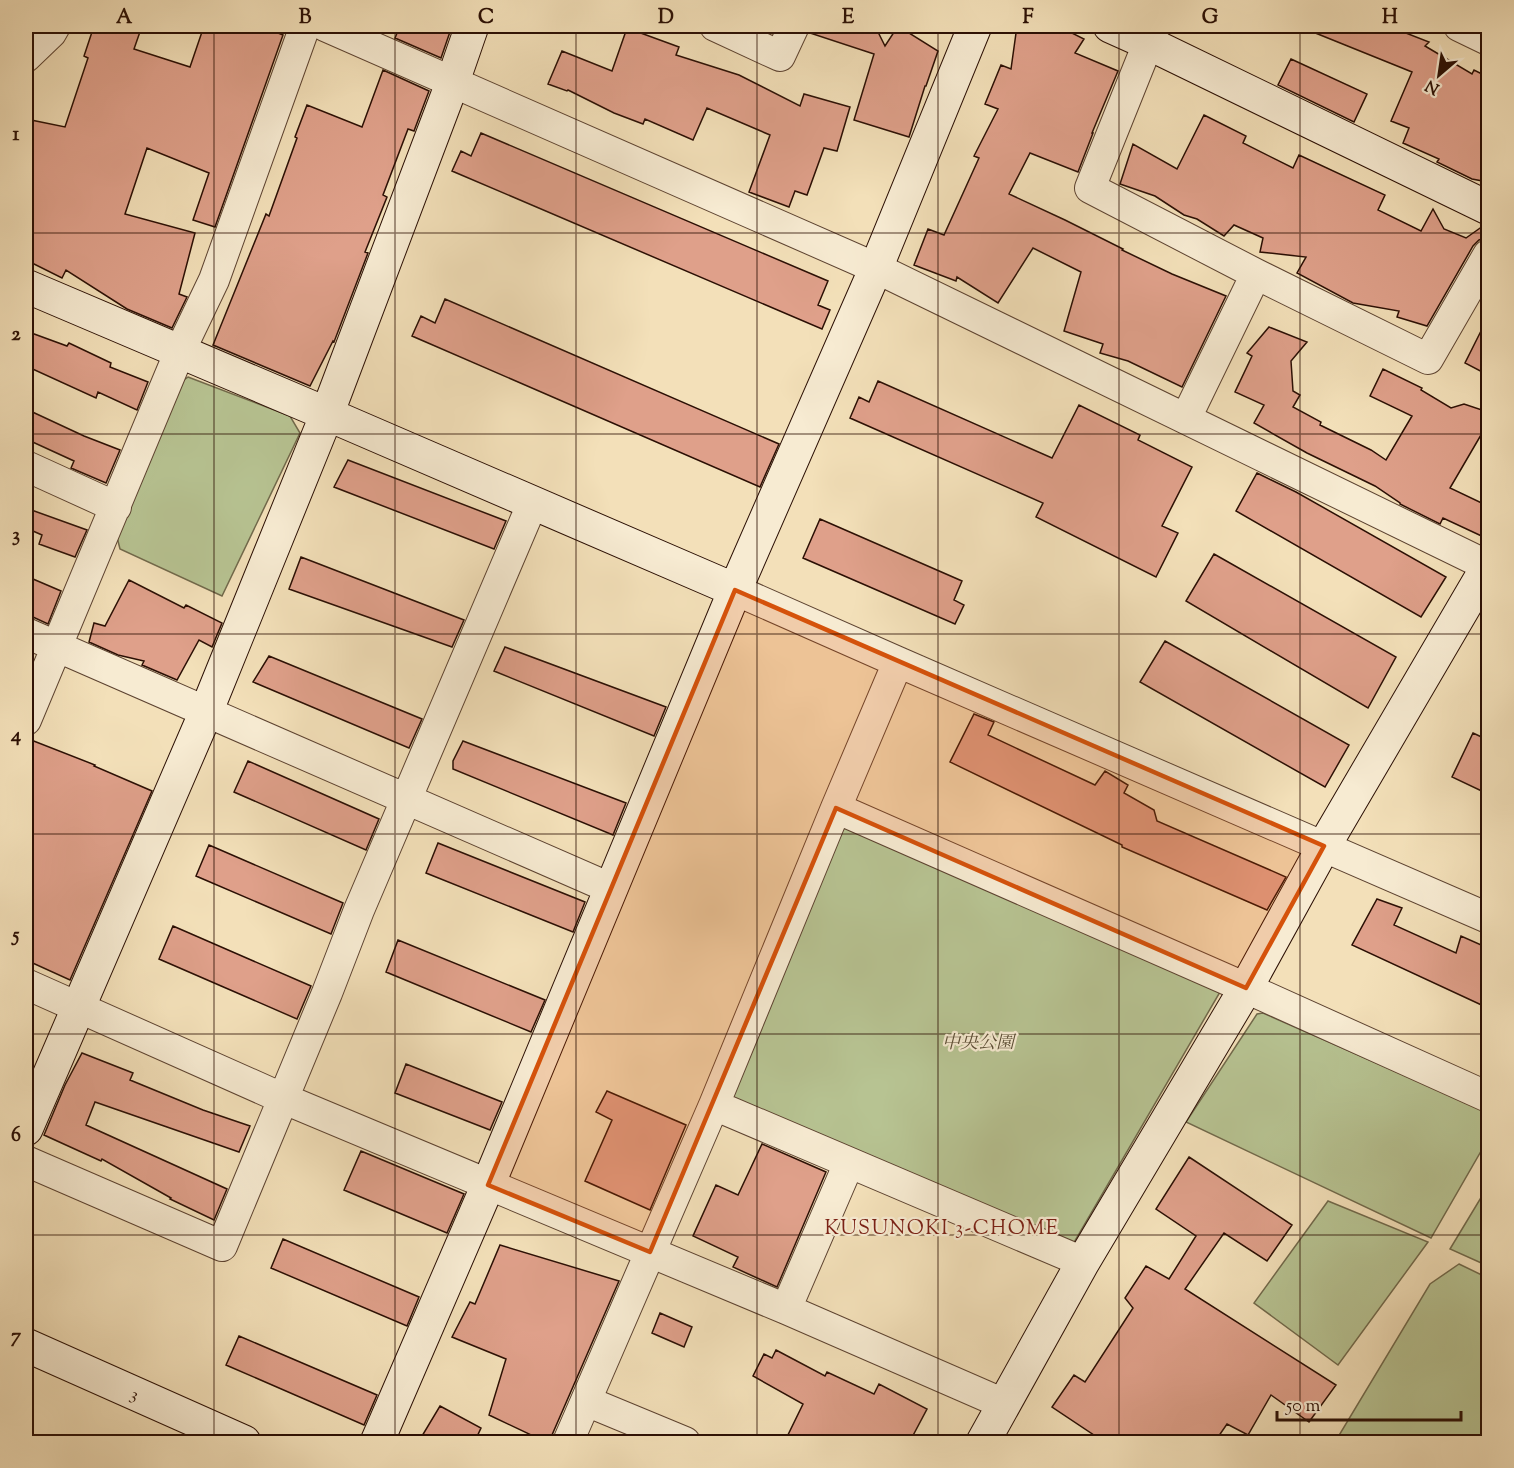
<svg xmlns="http://www.w3.org/2000/svg" width="1514" height="1468" viewBox="0 0 1514 1468" font-family="'Sorts Mill Goudy','Noto Serif JP',serif">
  <style>
    .green { fill: #b7c392; stroke: #71694b; stroke-width: 1.5 }
    .building { fill: #dfa08a; stroke: #2b0f04; stroke-width: 1.5 }
    .lines { fill: none; stroke-linecap: round; stroke-linejoin: round }
    .street-casing { stroke: #5d4331; stroke-width: 32 }
    .secondary-casing { stroke: #2b0f04; stroke-width: 35 }
    .street { stroke: #f7ebd2; stroke-width: 30 }
    .secondary { stroke: #f7ebd2; stroke-width: 33 }
    .marked { fill: #d5520b; fill-opacity: 0.2; stroke: #d5520b; stroke-width: 4.5; stroke-linejoin: round }
    .grid { fill: none; stroke: #2b0f04; stroke-width: 1.5; stroke-opacity: 0.55 }
    .labels { text-anchor: middle; stroke-width: 4.5; stroke-linejoin: round; paint-order: stroke }
    .park-label { font-size: 18px; font-style: italic; fill: #5c4e36; stroke: #f7ebd2 }
    .street-label { font-size: 18px; fill: #2b0f04; stroke: #f7ebd2 }
    .neighbourhood-label { font-size: 20px; letter-spacing: 1.5px; fill: #7a1f14; stroke: #f7ebd2 }
    .neatline { fill: none; stroke: #2b0f04; stroke-width: 2 }
    .grid-label { font-size: 20px; text-anchor: middle; font-weight: bold; fill: #2b0f04 }
  </style>
  <rect width="100%" height="100%" fill="#f3e0b9"/>
  <filter id="stains"><feTurbulence type="fractalNoise" baseFrequency=".00333" numOctaves="4"/><feColorMatrix values="0 0 0 0 .2 0 0 0 0 .09 0 0 0 0 .02 0 0 0 .5 -.17"/></filter>
  <radialGradient id="worn" r=".72"><stop offset=".6" stop-color="#630" stop-opacity="0"/><stop offset="1" stop-color="#630" stop-opacity=".3"/></radialGradient>
  <!-- green -->
  <path class="green" d="M 188,377 L 290,416 L 300,433 L 222,596 L 120,549 L 114,525 L 177,384 Z
    M 851,824 L 1220,992 L 1072,1246 L 733,1099 L 729,1088 L 841,828 Z
    M 1263,1013 L 1488,1112 L 1488,1139 L 1431,1238 L 1186,1122 L 1257,1014 Z
    M 1488,1186 L 1488,1266 L 1450,1249 Z
    M 1328,1201 L 1428,1242 L 1338,1365 L 1254,1303 Z
    M 1459,1264 L 1488,1278 L 1488,1442 L 1335,1442 L 1430,1284 Z"/>
  <!-- building -->
  <path class="building" d="M 94,26 L 115,32 L 116,26 L 142,26 L 134,49 L 190,67 L 204,26 L 261,26 L 283,35 L 215,227 L 193,220 L 209,173 L 147,148 L 125,214 L 195,233 L 179,294 L 187,297 L 172,328 L 127,309 L 66,270 L 62,278 L 26,260 L 26,119 L 65,127 L 88,58 L 84,56 Z
    M 400,26 L 452,26 L 441,58 L 395,38 Z
    M 811,26 L 875,26 L 885,46 L 898,26 L 938,51 L 926,86 L 925,86 L 909,137 L 854,120 L 874,54 L 810,33 Z
    M 1017,26 L 1058,26 L 1084,39 L 1075,53 L 1118,71 L 1092,133 L 1093,133 L 1078,172 L 1030,153 L 1009,194 L 1065,220 L 1123,249 L 1122,250 L 1172,274 L 1226,296 L 1182,387 L 1128,361 L 1100,353 L 1103,344 L 1064,331 L 1081,272 L 1033,248 L 998,303 L 957,277 L 956,281 L 914,265 L 928,229 L 944,235 L 979,158 L 974,156 L 998,109 L 985,104 L 1001,65 L 1011,69 Z
    M 1298,26 L 1388,26 L 1429,42 L 1425,46 L 1472,74 L 1474,70 L 1488,77 L 1488,182 L 1472,179 L 1437,162 L 1439,159 L 1403,143 L 1409,128 L 1391,121 L 1412,72 Z
    M 627,28 L 679,47 L 676,55 L 739,75 L 800,106 L 804,94 L 850,107 L 837,151 L 824,148 L 807,195 L 795,191 L 789,207 L 749,192 L 770,135 L 707,108 L 693,140 L 645,119 L 643,124 L 614,113 L 568,90 L 567,91 L 548,84 L 562,51 L 612,71 Z
    M 1291,59 L 1367,94 L 1354,122 L 1278,85 Z
    M 383,70 L 429,91 L 414,131 L 408,129 L 383,195 L 387,197 L 365,252 L 368,253 L 334,342 L 333,341 L 310,386 L 213,345 L 266,214 L 269,216 L 297,138 L 295,137 L 307,105 L 362,127 Z
    M 1204,115 L 1246,136 L 1243,143 L 1293,168 L 1299,155 L 1385,195 L 1378,210 L 1421,231 L 1433,209 L 1444,229 L 1466,238 L 1483,226 L 1488,227 L 1485,238 L 1479,240 L 1473,246 L 1427,326 L 1397,317 L 1399,311 L 1353,303 L 1297,273 L 1306,257 L 1260,252 L 1263,238 L 1234,225 L 1224,236 L 1197,219 L 1184,215 L 1155,196 L 1120,184 L 1133,144 L 1177,169 Z
    M 481,133 L 828,281 L 818,305 L 830,310 L 822,329 L 452,171 L 461,151 L 471,156 Z
    M 445,299 L 779,444 L 760,487 L 412,336 L 421,316 L 435,323 Z
    M 1488,317 L 1488,375 L 1465,363 Z
    M 1269,327 L 1307,342 L 1291,361 L 1293,391 L 1300,395 L 1293,407 L 1321,422 L 1320,425 L 1371,450 L 1386,460 L 1412,416 L 1370,396 L 1383,369 L 1422,388 L 1421,390 L 1451,408 L 1464,404 L 1488,412 L 1488,423 L 1450,488 L 1488,506 L 1488,539 L 1443,518 L 1440,524 L 1400,504 L 1400,503 L 1375,486 L 1307,453 L 1254,423 L 1264,405 L 1235,392 L 1252,356 L 1247,353 Z
    M 26,331 L 67,346 L 69,343 L 111,363 L 110,367 L 148,382 L 137,410 L 98,392 L 96,398 L 26,366 Z
    M 878,381 L 1052,458 L 1079,405 L 1140,435 L 1138,440 L 1192,467 L 1162,526 L 1178,533 L 1156,577 L 1036,517 L 1043,503 L 850,418 L 859,397 L 869,402 Z
    M 26,409 L 84,436 L 120,450 L 106,483 L 71,468 L 74,461 L 26,439 Z
    M 348,460 L 506,521 L 494,549 L 334,487 Z
    M 1257,473 L 1296,492 L 1446,577 L 1421,617 L 1236,511 Z
    M 26,508 L 87,530 L 75,557 L 39,544 L 42,535 L 26,528 Z
    M 820,519 L 962,581 L 954,600 L 964,605 L 955,624 L 803,558 Z
    M 1214,554 L 1396,657 L 1368,708 L 1186,601 Z
    M 301,557 L 464,620 L 452,647 L 289,589 Z
    M 26,576 L 61,591 L 48,624 L 33,617 L 26,616 Z
    M 129,580 L 184,608 L 186,605 L 222,623 L 212,647 L 199,640 L 177,680 L 142,665 L 144,661 L 118,655 L 89,642 L 94,623 L 105,626 Z
    M 1165,641 L 1349,745 L 1325,787 L 1140,682 Z
    M 505,647 L 666,707 L 654,736 L 494,671 Z
    M 269,656 L 422,719 L 409,748 L 253,682 Z
    M 974,714 L 994,722 L 988,735 L 1095,785 L 1105,771 L 1128,785 L 1124,793 L 1154,810 L 1157,821 L 1286,877 L 1267,910 L 1122,847 L 1122,845 L 950,762 Z
    M 1473,733 L 1488,740 L 1488,794 L 1452,777 Z
    M 26,738 L 95,765 L 94,766 L 152,791 L 70,980 L 26,960 Z
    M 463,741 L 626,803 L 613,835 L 453,769 L 453,761 Z
    M 248,761 L 379,819 L 366,850 L 234,792 Z
    M 438,843 L 585,902 L 573,932 L 426,873 Z
    M 209,845 L 343,903 L 331,934 L 196,876 Z
    M 1377,899 L 1402,908 L 1394,925 L 1456,953 L 1461,936 L 1488,948 L 1488,1008 L 1352,945 Z
    M 173,926 L 311,986 L 297,1019 L 159,959 Z
    M 398,940 L 545,1000 L 531,1032 L 386,972 Z
    M 82,1053 L 133,1073 L 130,1080 L 203,1110 L 250,1126 L 239,1152 L 95,1102 L 86,1125 L 227,1189 L 214,1220 L 170,1199 L 171,1198 L 102,1159 L 101,1161 L 44,1135 L 65,1085 Z
    M 406,1064 L 502,1102 L 490,1130 L 395,1093 Z
    M 607,1091 L 686,1125 L 650,1210 L 585,1181 L 612,1120 L 596,1112 Z
    M 762,1144 L 826,1172 L 777,1287 L 733,1267 L 738,1257 L 693,1236 L 716,1185 L 738,1195 Z
    M 361,1151 L 464,1194 L 447,1233 L 344,1190 Z
    M 1189,1157 L 1292,1225 L 1267,1261 L 1224,1233 L 1185,1289 L 1336,1385 L 1309,1422 L 1271,1395 L 1248,1435 L 1227,1424 L 1214,1443 L 1106,1443 L 1052,1407 L 1074,1375 L 1085,1382 L 1133,1308 L 1125,1298 L 1146,1266 L 1169,1279 L 1196,1236 L 1156,1209 Z
    M 283,1239 L 419,1297 L 407,1326 L 271,1268 Z
    M 500,1245 L 619,1281 L 552,1435 L 551,1443 L 548,1443 L 489,1415 L 506,1359 L 452,1337 L 470,1302 L 475,1304 Z
    M 660,1313 L 692,1327 L 684,1347 L 652,1333 Z
    M 239,1336 L 377,1395 L 364,1425 L 226,1365 Z
    M 776,1350 L 825,1376 L 827,1372 L 874,1394 L 879,1384 L 927,1409 L 909,1443 L 784,1443 L 803,1404 L 753,1376 L 764,1354 L 772,1358 Z
    M 440,1406 L 481,1428 L 474,1443 L 434,1443 L 422,1436 Z"/>
  <g class="lines">
    <defs>
      <path id="street" d="M 325,26 L 876,268 L 1488,566
        M 715,26 L 780,56 L 794,26
        M 1155,26 L 1090,188 L 1256,274 L 1428,359 L 1488,255
        M 1459,26 L 1488,40
        M 26,57 L 51,33 L 55,26
        M 1186,418 L 1256,274
        M 26,466 L 116,507
        M 735,590 L 898,662 L 1488,918
        M 26,633 L 610,888
        M 26,720 L 180,351 L 214,280 L 305,26
        M 836,808 L 1246,988 L 1488,1097
        M 26,984 L 282,1098 L 786,1309 L 1004,1404
        M 714,1105 L 1083,1262
        M 26,1161 L 222,1246 L 327,993 L 359,910 L 533,502
        M 786,1309 L 849,1163
        M 586,1401 L 685,1442
        M 568,1442 L 714,1105 L 836,808 L 898,662"/>
      <path id="secondary" d="M 1110,26 L 1148,43 L 1488,208
        M 26,286 L 327,414 L 735,590
        M 26,1129 L 206,712 L 327,414 L 453,81 L 472,26
        M 26,1345 L 244,1442
        M 377,1442 L 488,1185 L 735,590 L 876,268 L 975,26
        M 983,1442 L 1083,1262 L 1246,988 L 1324,846 L 1488,566"/>
    </defs>
    <!-- street casing -->
    <use href="#street" class="street-casing"/>
    <!-- secondary casing -->
    <use href="#secondary" class="secondary-casing"/>
    <!-- street -->
    <use href="#street" class="street"/>
    <!-- secondary -->
    <use href="#secondary" class="secondary"/>
  </g>
  <!-- marked area -->
  <path class="marked" d="M 735,590 L 1324,846 L 1246,988 L 836,808 L 650,1252 L 488,1185 Z"/>
  <!-- grid -->
  <path class="grid" d="M 214,26 L 214,1442M 395,26 L 395,1442M 576,26 L 576,1442M 757,26 L 757,1442M 938,26 L 938,1442M 1119,26 L 1119,1442M 1300,26 L 1300,1442M 26,233 L 1488,233M 26,434 L 1488,434M 26,634 L 1488,634M 26,834 L 1488,834M 26,1034 L 1488,1034M 26,1235 L 1488,1235"/>
  <g class="labels">
    <!-- park labels -->
    <g class="park-label">
      <text x="978" y="1048">中央公園</text>
    </g>
    <!-- street labels -->
    <g class="street-label">
      <text transform="translate(135 1394) rotate(24)" y="6">3</text>
    </g>
    <!-- neighbourhood labels -->
    <g class="neighbourhood-label">
      <text x="942" y="1234">KUSUNOKI 3-CHOME</text>
    </g>
  </g>
  <!-- margin -->
  <rect width="1514" height="1468" fill="none" stroke="#f3e0b9" stroke-width="66"/>
  <!-- north arrow -->
  <g transform="translate(1439 75) rotate(209)" stroke="#f7ebd2" stroke-width="4.5" paint-order="stroke">
  <path d="M0-4.5L10 22L0 15L-10 22Z" fill="#2b0f04"/>
  <text y="-9" font-size="16" font-weight="bold" text-anchor="middle" fill="#2b0f04">N</text>
  </g>
  <!-- scale -->
  <path d="M1277 1411v9h184v-9" fill="none" stroke="#2b0f04" stroke-width="3"/>
  <text x="1286" y="1411" font-size="18" fill="#2b0f04" stroke="#f7ebd2" stroke-width="4.5" paint-order="stroke">50 m</text>
  <rect x="33" y="33" width="1448" height="1402" class="neatline"/>
  <g class="grid-label">
    <text x="124" y="23">A</text>
    <text x="305" y="23">B</text>
    <text x="486" y="23">C</text>
    <text x="666" y="23">D</text>
    <text x="848" y="23">E</text>
    <text x="1028" y="23">F</text>
    <text x="1210" y="23">G</text>
    <text x="1390" y="23">H</text>
    <text x="16" y="140">1</text>
    <text x="16" y="340">2</text>
    <text x="16" y="541">3</text>
    <text x="16" y="741">4</text>
    <text x="16" y="941">5</text>
    <text x="16" y="1141">6</text>
    <text x="16" y="1342">7</text>
  </g>
  <rect width="100%" height="100%" filter="url(#stains)"/>
  <rect width="100%" height="100%" fill="url(#worn)"/>
</svg>
